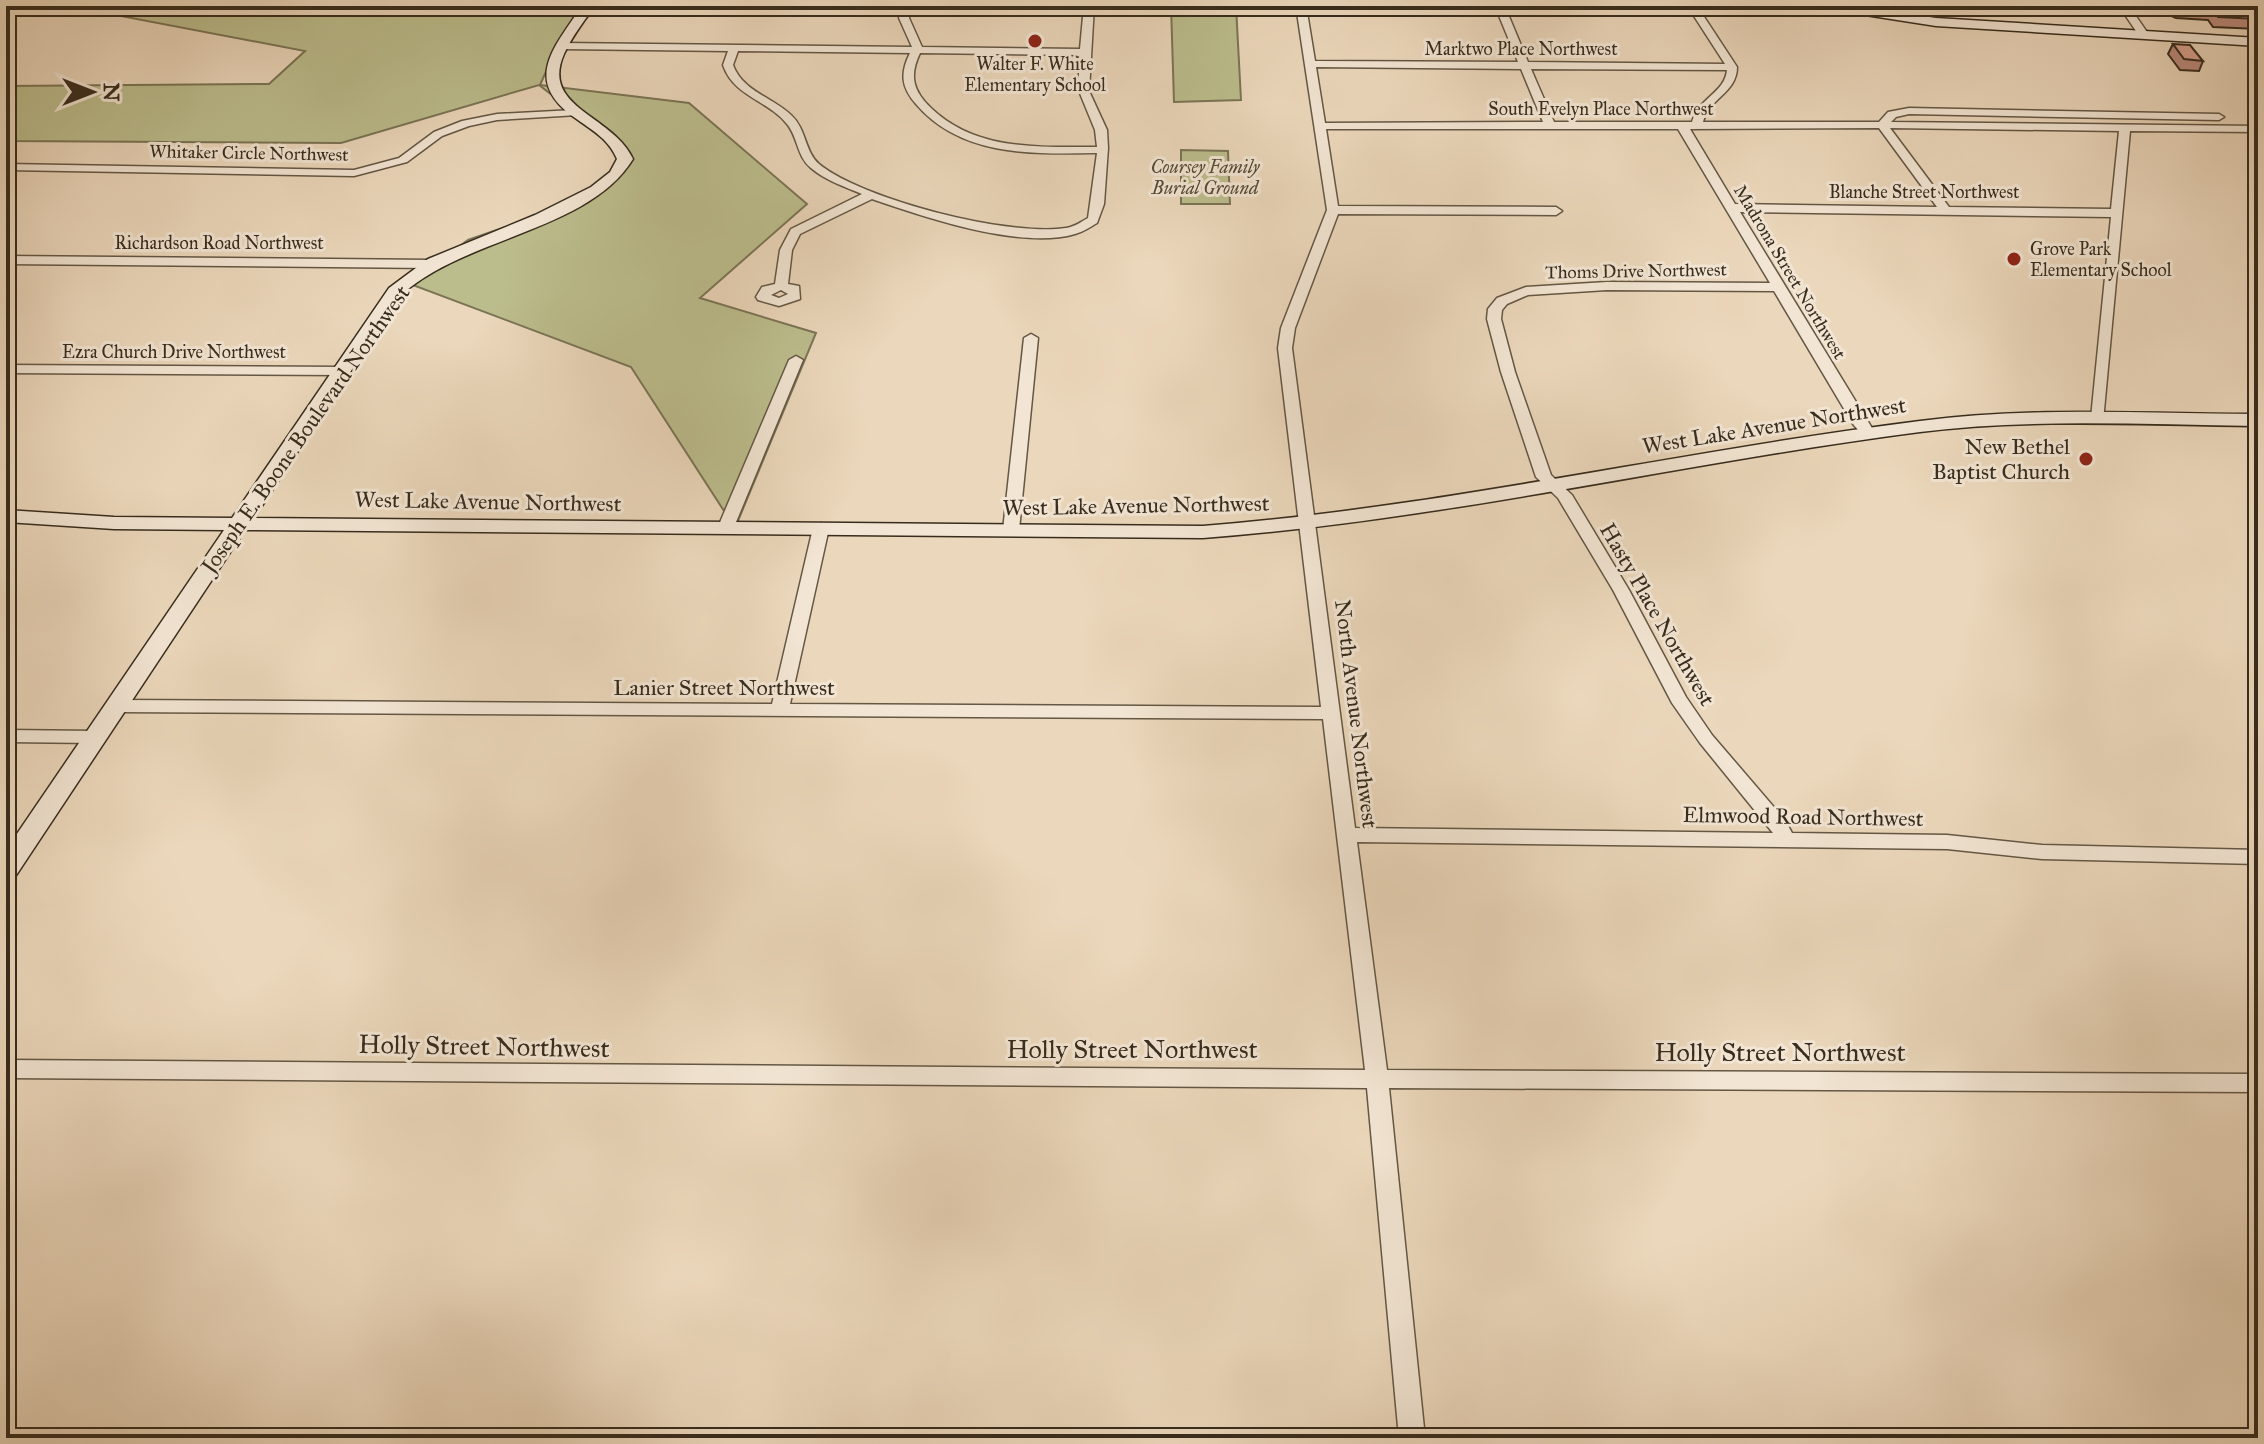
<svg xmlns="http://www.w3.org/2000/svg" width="2264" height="1444" viewBox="0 0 2264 1444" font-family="'IM FELL Great Primer',serif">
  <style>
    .green { fill: #bcbd8d; stroke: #7a7455; stroke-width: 2 }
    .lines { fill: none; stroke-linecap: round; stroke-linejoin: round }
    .street-casing { stroke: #645744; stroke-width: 3 }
    .secondary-casing { stroke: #372c1d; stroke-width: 3 }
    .street { fill: #f2e5d3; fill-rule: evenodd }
    .secondary { fill: #f2e5d3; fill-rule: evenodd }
    .wall { fill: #bc8b7e; stroke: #372c1d; stroke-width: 2 }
    .building { fill: #dba292; stroke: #372c1d; stroke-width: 2 }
    .poi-dot { fill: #8f2418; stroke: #f2e5d3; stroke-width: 3 }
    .labels { text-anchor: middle; stroke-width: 6; stroke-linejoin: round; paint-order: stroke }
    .far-street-label { font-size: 18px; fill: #372c1d; stroke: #f2e5d3 }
    .far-poi-label { font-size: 18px; fill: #372c1d; stroke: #f2e5d3 }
    .far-park-label { font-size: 18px; font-style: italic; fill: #524933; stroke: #f2e5d3 }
    .street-label { font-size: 22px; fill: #372c1d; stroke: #f2e5d3 }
    .poi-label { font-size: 22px; fill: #372c1d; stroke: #f2e5d3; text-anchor: end }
    .near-street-label { font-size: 26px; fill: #372c1d; stroke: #f2e5d3 }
  </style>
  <rect width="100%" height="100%" fill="#ebd7bb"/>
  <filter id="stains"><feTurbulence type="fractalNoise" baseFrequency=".0025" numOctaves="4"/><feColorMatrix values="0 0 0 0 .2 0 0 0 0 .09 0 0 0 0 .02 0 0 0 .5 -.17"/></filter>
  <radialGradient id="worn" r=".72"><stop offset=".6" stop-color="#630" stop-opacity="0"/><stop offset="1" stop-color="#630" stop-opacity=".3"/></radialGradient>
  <!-- green -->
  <path class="green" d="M 88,6 L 365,6 L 371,14 L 592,12 L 552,58 L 540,85 L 689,103 L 807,204 L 700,298 L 816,333 L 735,528 L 631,367 L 410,284 L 468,240 L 596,195 L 626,165 L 611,141 L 539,85 L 341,143 L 6,141 L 6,86 L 269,84 L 305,51 L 84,9 Z
    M 1171,6 L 1236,6 L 1241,100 L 1174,102 Z
    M 1181,150 L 1228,151 L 1230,204 L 1181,204 Z"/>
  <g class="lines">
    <defs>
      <path id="street" d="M 14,6 L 25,6 L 6,20 L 6,12 Z
        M 436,6 L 446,6 L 436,15 L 431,12 Z
        M 902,6 L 912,6 L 909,18 L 922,47 L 1080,49 L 1084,6 L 1094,6 L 1089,91 L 1107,130 L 1108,148 L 1104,204 L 1097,223 C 1090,227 1083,232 1075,234 C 1021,250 924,217 872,199 L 800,234 L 792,250 L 788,284 L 799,286 L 800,299 L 779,306 L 758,300 L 756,297 L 762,287 L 775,284 L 780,250 L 791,229 L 862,194 C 845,187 825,180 811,168 C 797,157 798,137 787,124 C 768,100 734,97 723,65 L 728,51 L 562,49 L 557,46 L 562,43 L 912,47 L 899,18 ZM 738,51 L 910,53 C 900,73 901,87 916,104 C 961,157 1033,154 1097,153 L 1088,218 C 1081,222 1074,227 1066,228 C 1010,237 863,200 819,164 C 805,152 806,129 792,116 C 773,97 743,92 733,65 ZM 920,53 L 1079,55 L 1079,91 L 1095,130 L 1097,147 C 1038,147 976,151 931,108 C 913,91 909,76 920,53 ZM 781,290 L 788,294 L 779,298 L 771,295 Z
        M 1296,6 L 1306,6 L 1315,61 L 1518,62 L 1495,6 L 1697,6 L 1737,67 C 1737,93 1709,98 1703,122 L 1879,122 L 1888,112 L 1909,108 L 2219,114 L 2224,117 L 2219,120 L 1909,114 L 1896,117 L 1891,122 L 2258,126 L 2258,132 L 2130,131 L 2103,421 L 2093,421 L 2091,418 L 2111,217 L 1740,212 L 1875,433 L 1868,437 L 1863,436 L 1853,424 L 1774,291 L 1607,290 L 1528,295 L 1507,304 L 1502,310 L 1501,319 L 1515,372 L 1551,475 L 1572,495 L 1629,590 L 1686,697 L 1712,735 L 1785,820 L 1792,833 L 1947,835 L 2042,845 L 2258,850 L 2258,864 L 2042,859 L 1947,849 L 1357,842 L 1387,1070 L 2258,1074 L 2258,1092 L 1389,1088 L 1425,1438 L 1399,1438 L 1367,1088 L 6,1078 L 6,1060 L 1365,1070 L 1323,719 L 116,712 L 107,706 L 116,700 L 772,704 L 813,528 L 821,523 L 829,528 L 790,704 L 1321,707 L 1278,348 L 1281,328 L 1327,210 ZM 1692,13 L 1725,64 L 1528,62 L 1508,14 ZM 1316,67 L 1521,69 L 1543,122 L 1325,123 ZM 1531,69 L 1727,70 C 1725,93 1699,97 1692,122 L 1554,122 ZM 1879,128 L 1937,207 L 1735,204 L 1690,129 ZM 1890,128 L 2119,131 L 2111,209 L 1949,207 ZM 1326,129 L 1678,129 L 1770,283 L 1607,282 L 1526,287 L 1497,298 L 1488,309 L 1487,319 L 1501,372 L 1536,477 L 1558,498 L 1613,590 L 1672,703 L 1700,743 L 1773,833 L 1355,828 L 1292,348 L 1295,328 L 1338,214 L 1556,215 L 1562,211 L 1556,207 L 1338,206 Z
        M 2119,6 L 2129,6 L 2149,35 L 2148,37 L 2140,37 Z
        M 574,110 L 579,113 L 578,115 L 497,120 L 469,126 L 442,136 L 407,162 L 354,176 L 6,170 L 6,164 L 354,170 L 399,158 L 434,132 L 462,121 L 497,114 Z
        M 6,256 L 432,260 L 438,264 L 432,268 L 6,264 Z
        M 1031,334 L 1038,338 L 1019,530 L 1011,535 L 1003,530 L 1024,338 Z
        M 796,356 L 803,360 L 734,527 L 726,532 L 720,530 L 718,527 L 789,360 Z
        M 6,365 L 342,367 L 349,371 L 342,375 L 6,373 Z
        M 6,730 L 95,731 L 104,737 L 95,743 L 6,742 Z"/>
      <path id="secondary" d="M 582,6 L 594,6 C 584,22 572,36 564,54 C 540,108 613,115 633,159 C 589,231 465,237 401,295 L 254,518 L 1203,526 C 1444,507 1680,451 1920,421 C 2031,406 2146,414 2258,414 L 2258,426 C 2146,425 2031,418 1920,432 C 1680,463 1444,520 1203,538 L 245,530 L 15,877 L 6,880 L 6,850 L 224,530 L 114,529 L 6,522 L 6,510 L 114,517 L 232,518 L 389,288 L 428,259 L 535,215 L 591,187 L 610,172 L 617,159 C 609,140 595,132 578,120 C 521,82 553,49 582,6 Z
        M 1827,6 L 1858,6 L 1936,18 L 2258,38 L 2258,46 L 1936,26 L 1833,10 Z"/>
    </defs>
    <!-- street casing -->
    <use href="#street" class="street-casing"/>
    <!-- secondary casing -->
    <use href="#secondary" class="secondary-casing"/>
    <!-- street -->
    <use href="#street" class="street"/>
    <!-- secondary -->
    <use href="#secondary" class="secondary"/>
  </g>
  <!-- wall -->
  <path class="wall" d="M 2141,6 L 2253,6 L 2258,10 L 2258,29 L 2213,27 L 2208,20 L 2176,18 L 2149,6 Z
    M 2173,44 L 2203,61 L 2199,71 L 2180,70 L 2168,54 Z"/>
  <!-- building -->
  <path class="building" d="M 2176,6 L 2253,6 L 2258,10 L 2258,19 L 2218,17 L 2212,10 L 2181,8 Z
    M 2173,44 L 2190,45 L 2203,61 L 2184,59 Z"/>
  <!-- markers -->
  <g class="poi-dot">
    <circle cx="1035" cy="41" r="8"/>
    <circle cx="2014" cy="259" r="8"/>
    <circle cx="2086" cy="459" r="8"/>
  </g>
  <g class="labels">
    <!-- far-street labels -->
    <g class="far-street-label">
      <text x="1521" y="55">Marktwo Place Northwest</text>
      <text x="1601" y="115">South Evelyn Place Northwest</text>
      <text transform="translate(249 153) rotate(1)" y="6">Whitaker Circle Northwest</text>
      <text x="1924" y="198">Blanche Street Northwest</text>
      <text x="219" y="249">Richardson Road Northwest</text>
      <text transform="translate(1636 271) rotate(-1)" y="6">Thoms Drive Northwest</text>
      <text transform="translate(1790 272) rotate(59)" y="6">Madrona Street Northwest</text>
      <text x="174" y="358">Ezra Church Drive Northwest</text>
    </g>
    <!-- far-poi labels -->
    <g class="far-poi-label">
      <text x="1035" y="70">Walter F. White<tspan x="1035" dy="21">Elementary School</tspan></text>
      <text x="2030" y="255" text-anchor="start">Grove Park<tspan x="2030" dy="21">Elementary School</tspan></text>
    </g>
    <!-- far-park labels -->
    <g class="far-park-label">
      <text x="1205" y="173">Coursey Family<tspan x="1205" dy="21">Burial Ground</tspan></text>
    </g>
    <!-- street labels -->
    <g class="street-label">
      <text transform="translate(1774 425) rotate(-9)" y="8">West Lake Avenue Northwest</text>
      <text transform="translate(305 429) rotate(-55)" y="8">Joseph E. Boone Boulevard Northwest</text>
      <text transform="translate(488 501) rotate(1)" y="8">West Lake Avenue Northwest</text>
      <text transform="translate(1136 505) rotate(-1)" y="8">West Lake Avenue Northwest</text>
      <text transform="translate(1658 614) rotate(60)" y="8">Hasty Place Northwest</text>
      <text x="724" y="695">Lanier Street Northwest</text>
      <text transform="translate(1357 714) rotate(83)" y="8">North Avenue Northwest</text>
      <text transform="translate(1803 816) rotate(1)" y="8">Elmwood Road Northwest</text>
    </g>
    <!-- poi labels -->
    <g class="poi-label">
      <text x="2070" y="454">New Bethel<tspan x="2070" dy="25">Baptist Church</tspan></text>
    </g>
    <!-- near-street labels -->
    <g class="near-street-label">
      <text transform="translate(484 1046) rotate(1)" y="9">Holly Street Northwest</text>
      <text x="1132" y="1058">Holly Street Northwest</text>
      <text x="1780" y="1061">Holly Street Northwest</text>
    </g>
  </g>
  <!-- margin -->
  <rect width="2264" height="1444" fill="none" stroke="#ebd7bb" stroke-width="32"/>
  <rect x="8" y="8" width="2248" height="1428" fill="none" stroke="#372c1d" stroke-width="4"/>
  <rect x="16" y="16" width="2232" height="1412" fill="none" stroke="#372c1d" stroke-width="2"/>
  <!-- north arrow -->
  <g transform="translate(92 92) rotate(90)" stroke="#f2e5d3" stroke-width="6" paint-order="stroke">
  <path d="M0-6L14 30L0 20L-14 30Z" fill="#372c1d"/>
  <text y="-12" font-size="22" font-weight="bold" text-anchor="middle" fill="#372c1d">N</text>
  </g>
  <rect width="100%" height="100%" filter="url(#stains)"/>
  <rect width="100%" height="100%" fill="url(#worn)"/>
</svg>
